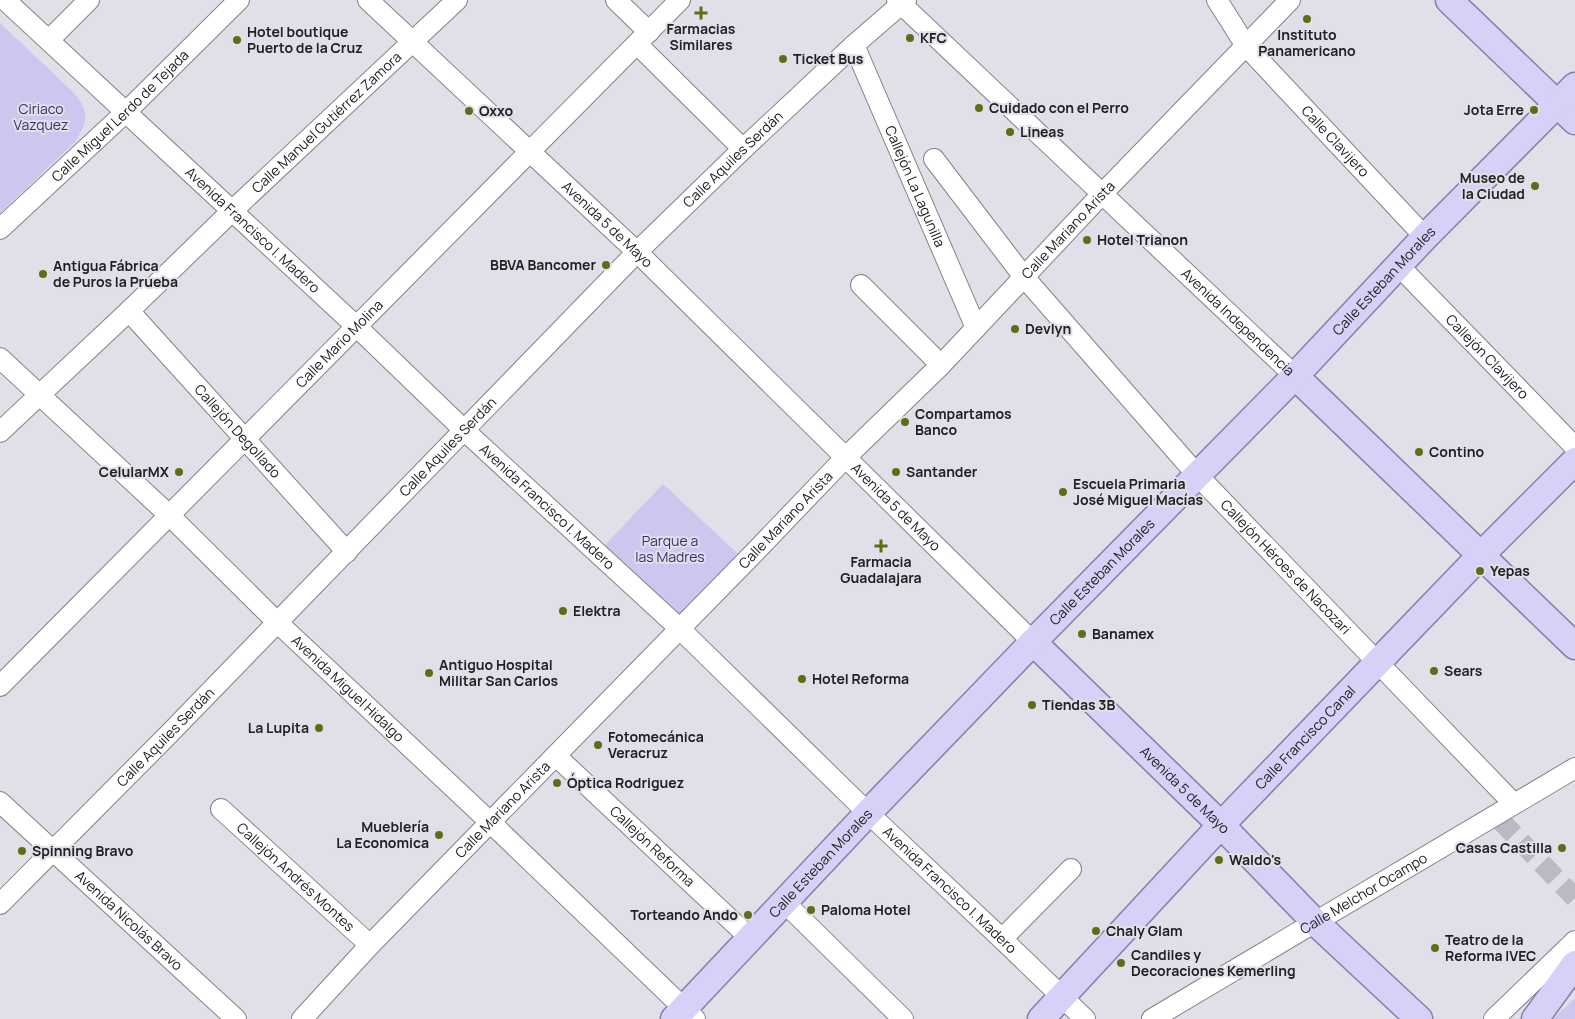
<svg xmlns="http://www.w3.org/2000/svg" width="1575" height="1019" viewBox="0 0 1575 1019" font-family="Manrope,sans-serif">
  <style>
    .green { fill: #cdc6ef }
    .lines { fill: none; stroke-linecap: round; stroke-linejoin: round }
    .minor-tunnel { stroke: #bbb9c1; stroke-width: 20; stroke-dasharray: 20 10; stroke-linecap: butt }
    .minor-casing { stroke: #83828a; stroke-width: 22 }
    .major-casing { stroke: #867eaa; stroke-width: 29 }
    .minor { stroke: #fff; stroke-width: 20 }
    .major { stroke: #d7d0f7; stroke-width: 26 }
    .poi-dot { fill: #606d16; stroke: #e1dfe8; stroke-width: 2 }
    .labels { text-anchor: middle; stroke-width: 4; stroke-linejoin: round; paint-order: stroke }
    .poi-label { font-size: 14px; font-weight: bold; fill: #212023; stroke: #e1dfe8; text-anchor: start }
    .park-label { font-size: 14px; fill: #3e2a71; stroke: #e1dfe8 }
    .street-label { font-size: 14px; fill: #212023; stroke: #e1dfe8 }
  </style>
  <rect width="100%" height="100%" fill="#e1dfe8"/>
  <!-- green -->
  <path class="green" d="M 0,23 L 74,93 C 90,113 88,121 75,142 L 0,213 Z
    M 663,484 L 738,554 L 679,616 L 604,546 Z
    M 1575,998 L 1575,1019 L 1553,1019 Z"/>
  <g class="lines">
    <!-- minor-tunnel -->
    <path class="minor-tunnel" d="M 1500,820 L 1575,898"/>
    <defs>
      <g id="minor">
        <path id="s1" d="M 5,0 L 356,326 L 465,431 L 679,628 L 868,813 L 1002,939 L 1085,1019"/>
        <path id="s2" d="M 368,0 L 637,252 L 1033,642"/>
        <path d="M 616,0 L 649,32"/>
        <path id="s3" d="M 897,0 L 1295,376"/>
        <path id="s4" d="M 1217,0 L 1246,46 L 1425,237"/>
        <path d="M 49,40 L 89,0"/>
        <path d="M 637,44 L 743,149"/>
        <path id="s5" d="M 854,45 L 976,328"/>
        <path id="s6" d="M 934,159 L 1024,277 L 1198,476 L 1514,804"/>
        <path id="s7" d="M 0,229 L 127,111 L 239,0"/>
        <path id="s8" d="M 1398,265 L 1575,447"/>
        <path d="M 861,285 L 941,365"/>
        <path id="s9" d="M 129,311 L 347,552"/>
        <path id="s10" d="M 0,358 L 169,515 L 277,622 L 490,822 L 695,1019"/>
        <path id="s11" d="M 0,432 L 129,311 L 233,210 L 457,0"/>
        <path id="s12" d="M 0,686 L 680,0"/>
        <path id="s13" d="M 556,756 L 750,938"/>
        <path id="s14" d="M 0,802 L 236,1019"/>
        <path id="s15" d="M 221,809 L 370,945"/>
        <path d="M 784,902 L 903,1019"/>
        <path id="s16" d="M 0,904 L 167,736 L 637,252 L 743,149 L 854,45 L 906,0"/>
        <path d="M 1002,939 L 1071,869"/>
        <path id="s17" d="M 302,1019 L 370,945 L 751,556 L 845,458 L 941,365 L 1102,194 L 1290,0"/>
        <path id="s18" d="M 1152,1019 L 1575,768"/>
        <path d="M 1494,1019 L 1575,941"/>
      </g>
      <g id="major">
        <path d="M 1449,0 L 1575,121"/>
        <path d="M 1295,376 L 1575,646"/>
        <path id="s19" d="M 1033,642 L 1221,825 L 1315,922 L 1419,1019"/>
        <path id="s20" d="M 674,1019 L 868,813 L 1033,642 L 1295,376 L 1425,237 L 1575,86"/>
        <path id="s21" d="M 1041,1019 L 1221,825 L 1481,555 L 1575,461"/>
        <path d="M 1535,1019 L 1575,964"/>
      </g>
    </defs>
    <!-- minor casing -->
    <use href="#minor" class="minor-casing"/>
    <!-- major casing -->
    <use href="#major" class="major-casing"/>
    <!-- minor -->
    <use href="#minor" class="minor"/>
    <!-- major -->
    <use href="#major" class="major"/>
  </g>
  <!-- markers -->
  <g class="poi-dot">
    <path d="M698.5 5.5h5v5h5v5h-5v5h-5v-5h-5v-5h5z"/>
    <circle cx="1307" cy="19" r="5"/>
    <circle cx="910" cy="38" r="5"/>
    <circle cx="237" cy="40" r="5"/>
    <circle cx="783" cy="59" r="5"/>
    <circle cx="979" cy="108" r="5"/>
    <circle cx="1534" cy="110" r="5"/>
    <circle cx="469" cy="111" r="5"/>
    <circle cx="1010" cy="132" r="5"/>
    <circle cx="1535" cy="186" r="5"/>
    <circle cx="1087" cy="240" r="5"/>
    <circle cx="606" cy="265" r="5"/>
    <circle cx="43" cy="274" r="5"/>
    <circle cx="1015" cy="329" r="5"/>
    <circle cx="905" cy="422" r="5"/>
    <circle cx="1419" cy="452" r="5"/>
    <circle cx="179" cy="472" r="5"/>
    <circle cx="896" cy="472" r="5"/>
    <circle cx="1063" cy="492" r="5"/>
    <path d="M878.5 538.5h5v5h5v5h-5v5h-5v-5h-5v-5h5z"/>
    <circle cx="1480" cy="571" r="5"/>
    <circle cx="563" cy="611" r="5"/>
    <circle cx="1082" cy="634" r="5"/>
    <circle cx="1434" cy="671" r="5"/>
    <circle cx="429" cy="673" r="5"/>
    <circle cx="802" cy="679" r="5"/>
    <circle cx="1032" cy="705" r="5"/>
    <circle cx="319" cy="728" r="5"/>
    <circle cx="598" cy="745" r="5"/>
    <circle cx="557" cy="783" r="5"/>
    <circle cx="439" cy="835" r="5"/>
    <circle cx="1562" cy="848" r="5"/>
    <circle cx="22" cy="851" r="5"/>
    <circle cx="1219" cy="860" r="5"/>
    <circle cx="811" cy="910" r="5"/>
    <circle cx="748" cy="915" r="5"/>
    <circle cx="1096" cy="931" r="5"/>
    <circle cx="1435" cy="948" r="5"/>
    <circle cx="1121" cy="963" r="5"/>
  </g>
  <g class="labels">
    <!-- poi labels -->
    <g class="poi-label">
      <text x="701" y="34" text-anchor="middle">Farmacias<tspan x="701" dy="16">Similares</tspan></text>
      <text x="247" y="37">Hotel boutique<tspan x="247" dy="16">Puerto de la Cruz</tspan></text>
      <text x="1307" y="40" text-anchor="middle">Instituto<tspan x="1307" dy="16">Panamericano</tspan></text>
      <text x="920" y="43">KFC</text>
      <text x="793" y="64">Ticket Bus</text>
      <text x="989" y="113">Cuidado con el Perro</text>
      <text x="1524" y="115" text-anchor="end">Jota Erre</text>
      <text x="479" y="116">Oxxo</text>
      <text x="1020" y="137">Lineas</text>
      <text x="1525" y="183" text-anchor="end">Museo de<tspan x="1525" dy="16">la Ciudad</tspan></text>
      <text x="1097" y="245">Hotel Trianon</text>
      <text x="596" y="270" text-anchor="end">BBVA Bancomer</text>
      <text x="53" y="271">Antigua Fábrica<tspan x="53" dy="16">de Puros la Prueba</tspan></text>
      <text x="1025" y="334">Devlyn</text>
      <text x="915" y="419">Compartamos<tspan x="915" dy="16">Banco</tspan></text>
      <text x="1429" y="457">Contino</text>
      <text x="169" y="477" text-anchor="end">CelularMX</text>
      <text x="906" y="477">Santander</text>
      <text x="1073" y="489">Escuela Primaria<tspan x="1073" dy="16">José Miguel Macías</tspan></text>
      <text x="881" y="567" text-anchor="middle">Farmacia<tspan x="881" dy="16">Guadalajara</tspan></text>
      <text x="1490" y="576">Yepas</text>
      <text x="573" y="616">Elektra</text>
      <text x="1092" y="639">Banamex</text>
      <text x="439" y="670">Antiguo Hospital<tspan x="439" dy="16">Militar San Carlos</tspan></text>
      <text x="1444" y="676">Sears</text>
      <text x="812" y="684">Hotel Reforma</text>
      <text x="1042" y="710">Tiendas 3B</text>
      <text x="309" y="733" text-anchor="end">La Lupita</text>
      <text x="608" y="742">Fotomecánica<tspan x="608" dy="16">Veracruz</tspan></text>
      <text x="567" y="788">Óptica Rodriguez</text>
      <text x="429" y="832" text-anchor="end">Mueblería<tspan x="429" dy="16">La Economica</tspan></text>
      <text x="1552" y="853" text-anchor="end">Casas Castilla</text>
      <text x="32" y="856">Spinning Bravo</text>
      <text x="1229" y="865">Waldo's</text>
      <text x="821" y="915">Paloma Hotel</text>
      <text x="738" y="920" text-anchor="end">Torteando Ando</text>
      <text x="1106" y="936">Chaly Glam</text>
      <text x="1445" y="945">Teatro de la<tspan x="1445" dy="16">Reforma IVEC</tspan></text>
      <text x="1131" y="960">Candiles y<tspan x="1131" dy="16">Decoraciones Kemerling</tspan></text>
    </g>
    <!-- park labels -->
    <g class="park-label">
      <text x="41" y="114">Ciriaco<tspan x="41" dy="16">Vazquez</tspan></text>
      <text x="670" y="546">Parque a<tspan x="670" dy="16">las Madres</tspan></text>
    </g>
    <!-- street labels -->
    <g class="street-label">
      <text dy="5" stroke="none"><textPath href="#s7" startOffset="165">Calle Miguel Lerdo de Tejada</textPath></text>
      <text dy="5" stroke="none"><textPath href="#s11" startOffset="450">Calle Manuel Gutiérrez Zamora</textPath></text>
      <text dy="5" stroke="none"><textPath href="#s4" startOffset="185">Calle Clavijero</textPath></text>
      <text dy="5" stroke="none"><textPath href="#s16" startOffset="1045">Calle Aquiles Serdán</textPath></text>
      <text dy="5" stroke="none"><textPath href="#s5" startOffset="154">Callejón La Lagunilla</textPath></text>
      <text dy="5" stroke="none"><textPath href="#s2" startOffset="328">Avenida 5 de Mayo</textPath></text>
      <text dy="5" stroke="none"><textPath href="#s1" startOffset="338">Avenida Francisco I. Madero</textPath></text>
      <text dy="5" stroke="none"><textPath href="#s17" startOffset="1100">Calle Mariano Arista</textPath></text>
      <text dy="5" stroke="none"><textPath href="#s20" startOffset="1024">Calle Esteban Morales</textPath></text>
      <text dy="5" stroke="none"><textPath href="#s3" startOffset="469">Avenida Independencia</textPath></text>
      <text dy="5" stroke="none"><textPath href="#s12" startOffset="482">Calle Mario Molina</textPath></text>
      <text dy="5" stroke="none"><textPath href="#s8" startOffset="128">Callejón Clavijero</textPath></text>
      <text dy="5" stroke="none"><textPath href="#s9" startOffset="162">Callejón Degollado</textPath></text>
      <text dy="5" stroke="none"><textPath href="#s16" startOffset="640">Calle Aquiles Serdán</textPath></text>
      <text dy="5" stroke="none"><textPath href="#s1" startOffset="742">Avenida Francisco I. Madero</textPath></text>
      <text dy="5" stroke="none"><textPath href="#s2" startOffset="732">Avenida 5 de Mayo</textPath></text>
      <text dy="5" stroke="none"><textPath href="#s17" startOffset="695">Calle Mariano Arista</textPath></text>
      <text dy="5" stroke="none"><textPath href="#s6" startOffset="539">Callejón Héroes de Nacozari</textPath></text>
      <text dy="5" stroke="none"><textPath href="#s20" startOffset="619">Calle Esteban Morales</textPath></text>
      <text dy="5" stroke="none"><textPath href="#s10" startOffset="480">Avenida Miguel Hidalgo</textPath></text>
      <text dy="5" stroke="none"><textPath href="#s16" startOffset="235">Calle Aquiles Serdán</textPath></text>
      <text dy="5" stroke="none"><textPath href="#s21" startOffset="386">Calle Francisco Canal</textPath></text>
      <text dy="5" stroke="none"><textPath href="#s19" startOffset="212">Avenida 5 de Mayo</textPath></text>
      <text dy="5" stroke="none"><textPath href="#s17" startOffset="290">Calle Mariano Arista</textPath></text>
      <text dy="5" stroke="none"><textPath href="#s13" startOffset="132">Callejón Reforma</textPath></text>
      <text dy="5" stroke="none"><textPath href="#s20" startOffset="214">Calle Esteban Morales</textPath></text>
      <text dy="5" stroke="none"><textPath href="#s15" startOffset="101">Callejón Andrés Montes</textPath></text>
      <text dy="5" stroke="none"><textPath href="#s1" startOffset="1298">Avenida Francisco I. Madero</textPath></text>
      <text dy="5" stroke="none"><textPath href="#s18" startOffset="246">Calle Melchor Ocampo</textPath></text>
      <text dy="5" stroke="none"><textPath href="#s14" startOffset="175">Avenida Nicolás Bravo</textPath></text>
    </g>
  </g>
</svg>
